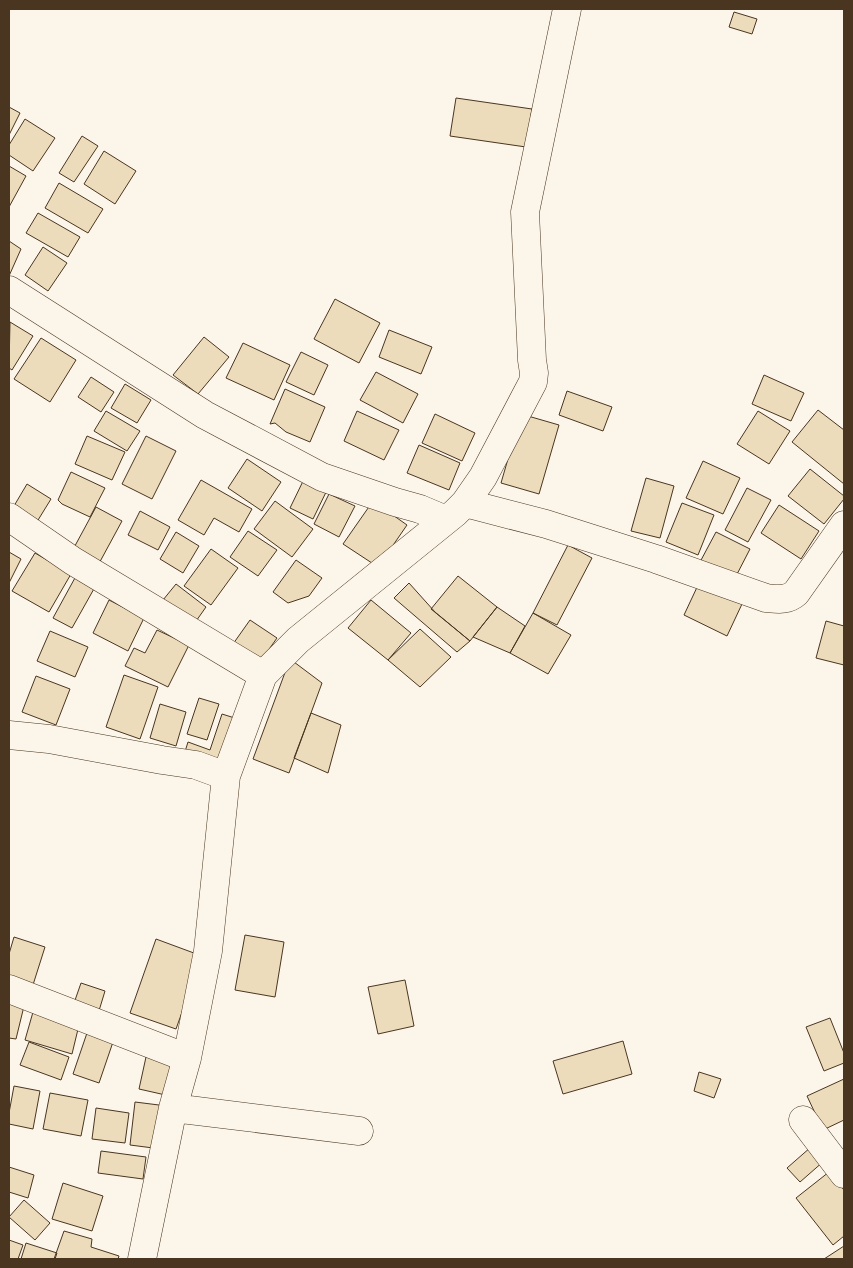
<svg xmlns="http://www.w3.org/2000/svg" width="853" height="1268" viewBox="0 0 853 1268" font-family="'DejaVu Sans',sans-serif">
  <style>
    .building { fill: #ecdcbc; stroke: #4a3520 }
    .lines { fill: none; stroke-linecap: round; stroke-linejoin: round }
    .minor-casing { stroke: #4a3520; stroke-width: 29 }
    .minor { stroke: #fbf6e9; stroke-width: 28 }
  </style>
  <rect width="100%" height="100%" fill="#fbf6e9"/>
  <!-- building -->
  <path class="building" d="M 734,12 L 757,19 L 752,34 L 729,27 Z
    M 456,98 L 532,109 L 526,147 L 450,136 Z
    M 9,107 L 20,113 L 9,135 Z
    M 25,119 L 55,138 L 33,171 L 9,155 L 9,145 Z
    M 82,136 L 98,146 L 74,182 L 59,173 Z
    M 104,151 L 136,171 L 115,204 L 84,184 Z
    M 9,166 L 26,176 L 9,207 Z
    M 59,183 L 103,209 L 88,233 L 45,208 Z
    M 38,213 L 80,237 L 68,257 L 26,233 Z
    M 9,241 L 21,249 L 9,276 Z
    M 43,247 L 67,263 L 48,291 L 25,275 Z
    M 335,299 L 380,323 L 359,363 L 314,339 Z
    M 10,322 L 33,336 L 12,370 L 9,368 Z
    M 389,330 L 432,347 L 421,374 L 379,357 Z
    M 204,337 L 229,357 L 198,394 L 173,375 Z
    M 41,338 L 76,360 L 50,402 L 14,379 Z
    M 243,343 L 290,365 L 274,400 L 226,378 Z
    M 301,352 L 328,365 L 314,395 L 286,382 Z
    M 376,372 L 418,394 L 403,423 L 360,400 Z
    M 764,375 L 804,393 L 791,421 L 752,404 Z
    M 91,377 L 114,392 L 101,412 L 78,397 Z
    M 125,384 L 151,400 L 137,423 L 111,408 Z
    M 285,389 L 325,407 L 310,442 L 286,432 L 275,423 L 270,424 Z
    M 567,391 L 612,407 L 603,431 L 559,415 Z
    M 818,410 L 844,430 L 844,484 L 792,442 Z
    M 106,411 L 140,431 L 127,451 L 94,431 Z
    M 357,411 L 399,430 L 384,460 L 344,441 Z
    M 758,411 L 790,431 L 769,464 L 737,444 Z
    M 435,414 L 475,433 L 462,461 L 422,443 Z
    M 521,414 L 559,425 L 539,494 L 501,483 Z
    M 87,436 L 125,452 L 112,480 L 75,464 Z
    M 146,436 L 176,451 L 152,499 L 122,484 Z
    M 419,445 L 460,463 L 449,490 L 407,473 Z
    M 247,459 L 281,482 L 262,511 L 228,488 Z
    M 703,461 L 740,478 L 723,514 L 686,498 Z
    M 810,469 L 844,496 L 844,499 L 824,524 L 788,496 Z
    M 71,472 L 105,488 L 90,517 L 62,504 L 58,500 Z
    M 306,475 L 329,486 L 313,519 L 290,508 Z
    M 646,478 L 674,486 L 660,538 L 631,531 Z
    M 201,480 L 252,509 L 239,532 L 214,518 L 204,535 L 178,520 Z
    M 27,484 L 51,499 L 35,525 L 11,511 Z
    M 747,488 L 771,500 L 748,542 L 725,530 Z
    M 329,494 L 355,506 L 339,537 L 314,524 Z
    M 275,501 L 313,529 L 292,557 L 254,529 Z
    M 373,501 L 407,525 L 378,567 L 343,544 Z
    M 682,503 L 714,515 L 698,555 L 666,542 Z
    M 779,505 L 819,531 L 801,559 L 761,533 Z
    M 96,507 L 122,521 L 96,569 L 70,555 Z
    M 140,511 L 170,527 L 158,550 L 128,535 Z
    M 248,531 L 277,550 L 258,576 L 230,557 Z
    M 176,532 L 199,546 L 183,573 L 160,559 Z
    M 716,532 L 750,549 L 734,580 L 700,562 Z
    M 568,545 L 592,558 L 557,625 L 533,613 Z
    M 211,549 L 238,568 L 211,605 L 184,586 Z
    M 9,552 L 21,559 L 9,583 Z
    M 35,553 L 71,574 L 49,612 L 12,591 Z
    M 296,560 L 322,578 L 309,596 L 288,603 L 273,592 Z
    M 76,576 L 95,587 L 72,628 L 53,618 Z
    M 458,576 L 497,607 L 470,641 L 431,609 Z
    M 409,583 L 435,612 L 470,641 L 457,652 L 394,598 Z
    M 699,583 L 742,604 L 727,636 L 684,615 Z
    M 176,584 L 206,607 L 194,624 L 163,600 Z
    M 109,600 L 144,618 L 128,651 L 93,633 Z
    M 371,600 L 411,633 L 388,660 L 348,628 Z
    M 497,607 L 525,626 L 510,653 L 473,637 Z
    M 533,613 L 571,635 L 548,674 L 510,653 Z
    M 250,620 L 277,638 L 260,662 L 233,644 Z
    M 826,621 L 844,626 L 844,665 L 816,658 Z
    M 420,629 L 451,657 L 420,687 L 388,660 Z
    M 157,630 L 189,645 L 168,687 L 125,666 L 134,648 L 145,653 Z
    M 50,631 L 88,647 L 75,677 L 37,661 Z
    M 290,659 L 322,683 L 289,773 L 253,759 Z
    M 124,675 L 158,687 L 140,739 L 106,727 Z
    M 36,676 L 70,689 L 56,725 L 22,712 Z
    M 199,698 L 219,704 L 207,740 L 187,734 Z
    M 160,704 L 186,712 L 176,746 L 150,738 Z
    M 311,713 L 341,725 L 328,773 L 294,758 Z
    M 222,714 L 241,720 L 224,771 L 183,758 L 188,742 L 210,750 Z
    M 245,935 L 284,942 L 275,997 L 235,990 Z
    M 14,937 L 45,947 L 32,988 L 9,980 L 9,954 Z
    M 156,939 L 202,956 L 176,1029 L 130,1013 Z
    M 405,980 L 414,1026 L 378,1034 L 368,987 Z
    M 81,983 L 105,991 L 98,1014 L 73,1006 Z
    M 9,998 L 25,1002 L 16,1039 L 9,1038 Z
    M 33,1012 L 79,1025 L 72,1054 L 25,1040 Z
    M 830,1018 L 844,1053 L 844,1063 L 824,1071 L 806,1027 Z
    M 88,1030 L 114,1039 L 99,1083 L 73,1074 Z
    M 623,1041 L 632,1074 L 563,1094 L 553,1061 Z
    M 29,1042 L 69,1057 L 61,1080 L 20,1065 Z
    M 146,1057 L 177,1064 L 170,1096 L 139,1089 Z
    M 699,1072 L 721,1079 L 714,1098 L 694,1091 Z
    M 844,1079 L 844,1120 L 823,1130 L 807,1096 Z
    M 14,1086 L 40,1091 L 33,1129 L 9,1124 L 9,1113 Z
    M 50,1093 L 88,1100 L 81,1136 L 43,1129 Z
    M 135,1102 L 167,1106 L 161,1149 L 130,1145 Z
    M 96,1108 L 129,1113 L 125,1143 L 92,1139 Z
    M 811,1147 L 824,1161 L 800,1182 L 787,1168 Z
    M 101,1151 L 146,1157 L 143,1179 L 98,1173 Z
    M 9,1167 L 34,1175 L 28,1198 L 9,1192 Z
    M 829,1172 L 844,1190 L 844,1236 L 833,1245 L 796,1198 Z
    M 63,1183 L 103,1196 L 92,1231 L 52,1219 Z
    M 24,1200 L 50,1223 L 35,1240 L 9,1217 Z
    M 64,1231 L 92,1239 L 91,1247 L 119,1256 L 118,1259 L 54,1259 Z
    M 9,1240 L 23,1245 L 18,1259 L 9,1259 Z
    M 26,1243 L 57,1253 L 55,1259 L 21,1259 Z
    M 844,1246 L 844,1259 L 824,1259 Z"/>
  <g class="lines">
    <defs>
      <path id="minor" d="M 9,290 L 205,415 L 322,477 L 395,502 L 420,509 L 446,520
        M 465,503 L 483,477 L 533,382 L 534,373 L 532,360 L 525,212 L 567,9
        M 9,517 L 73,561 L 263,675
        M 9,735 L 49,739 L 162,760 L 196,765 L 226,776
        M 9,989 L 187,1058
        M 173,1108 L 359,1131
        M 803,1120 L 844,1174
        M 142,1259 L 173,1108 L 187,1058 L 208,951 L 226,776 L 263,675 L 298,640 L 455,513 L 465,503 L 546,524 L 656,559 L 766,598 C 777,599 787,601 796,593 L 844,525"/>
    </defs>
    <!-- minor casing -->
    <use href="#minor" class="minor-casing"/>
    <!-- minor -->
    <use href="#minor" class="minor"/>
  </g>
  <!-- border -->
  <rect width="853" height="1268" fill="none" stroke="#4a3520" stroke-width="20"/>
</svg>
